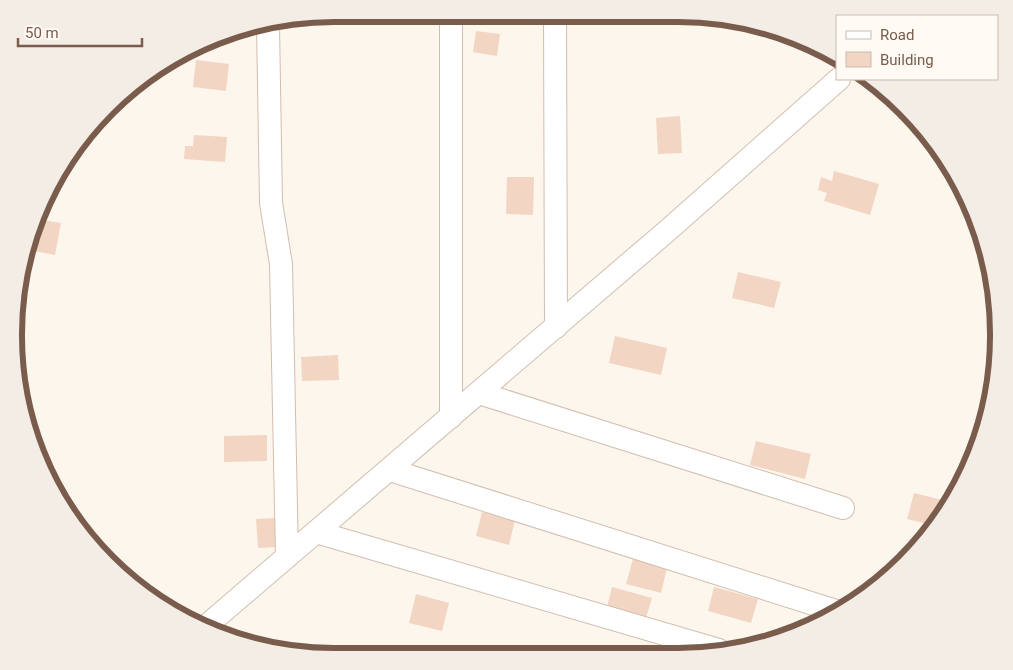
<svg xmlns="http://www.w3.org/2000/svg" width="1013" height="670" viewBox="0 0 1013 670" font-family="Roboto,sans-serif">
  <style>
    .building { fill: #f3d5c3 }
    .lines { fill: none; stroke-linecap: round; stroke-linejoin: round }
    .minor-casing { stroke: #d1beb0; stroke-width: 24 }
    .minor { stroke: #fff; stroke-width: 22 }
    .rim { fill: none; stroke: #7a5c4d; stroke-width: 6 }
  </style>
  <rect width="100%" height="100%" fill="#fdf6ec"/>
  <!-- building -->
  <path class="building" d="M 505,15 L 533,15 L 532,21 Z
    M 476,31 L 500,34 L 497,56 L 473,52 Z
    M 196,60 L 229,64 L 226,91 L 193,87 Z
    M 680,116 L 682,153 L 658,154 L 656,118 Z
    M 194,135 L 227,137 L 225,162 L 184,159 L 185,146 L 193,146 Z
    M 834,171 L 879,184 L 870,215 L 824,201 L 827,193 L 818,190 L 821,177 L 832,181 Z
    M 507,177 L 534,177 L 533,215 L 506,214 Z
    M 36,219 L 61,223 L 55,255 L 29,250 Z
    M 738,272 L 781,282 L 774,308 L 732,298 Z
    M 615,336 L 667,348 L 661,375 L 609,363 Z
    M 338,355 L 339,380 L 302,381 L 301,357 Z
    M 267,435 L 267,461 L 224,462 L 224,436 Z
    M 756,441 L 811,454 L 805,479 L 750,465 Z
    M 914,493 L 946,501 L 932,525 L 907,519 Z
    M 482,512 L 515,520 L 509,545 L 476,536 Z
    M 275,518 L 276,547 L 258,548 L 256,519 Z
    M 633,559 L 667,568 L 661,593 L 626,584 Z
    M 612,587 L 652,598 L 646,618 L 607,607 Z
    M 714,587 L 758,599 L 751,623 L 708,611 Z
    M 416,594 L 449,603 L 442,631 L 409,623 Z"/>
  <g class="lines">
    <defs>
      <path id="minor" d="M 555,15 L 556,327
        M 268,25 L 271,203 L 281,264 L 287,557
        M 479,393 L 843,508
        M 451,417 L 451,15
        M 390,470 L 836,611
        M 316,532 L 719,650
        M 205,627 L 667,231 L 839,79"/>
    </defs>
    <!-- minor casing -->
    <use href="#minor" class="minor-casing"/>
    <!-- minor -->
    <use href="#minor" class="minor"/>
  </g>
  <!-- crop -->
  <path d="M0 0H1013V670H0ZM334 22H678A312 312 0 0 1 990 334V336A312 312 0 0 1 678 648H334A312 312 0 0 1 22 336V334A312 312 0 0 1 334 22Z" fill="#f4ede6" fill-rule="evenodd"/>
  <path class="rim" d="M334 22H678A312 312 0 0 1 990 334V336A312 312 0 0 1 678 648H334A312 312 0 0 1 22 336V334A312 312 0 0 1 334 22Z"/>
  <!-- legend -->
  <rect x="836" y="15" width="162" height="65" fill="#fffaf3" stroke="#cabbb1"/>
  <rect x="846" y="31" width="25" height="8" fill="#ffffff" stroke="#cabbb1"/>
  <text x="880" y="40" font-size="15" fill="#7a5c4d">Road</text>
  <rect x="846" y="52" width="25" height="15" fill="#f3d5c3" stroke="#cabbb1"/>
  <text x="880" y="65" font-size="15" fill="#7a5c4d">Building</text>
  <!-- scale -->
  <path d="M18 38v8h124v-8" fill="none" stroke="#7a5c4d" stroke-width="2.5"/>
  <text x="25" y="38" font-size="15" fill="#7a5c4d" stroke="#fffaf3" stroke-width="4" paint-order="stroke">50 m</text>
</svg>
